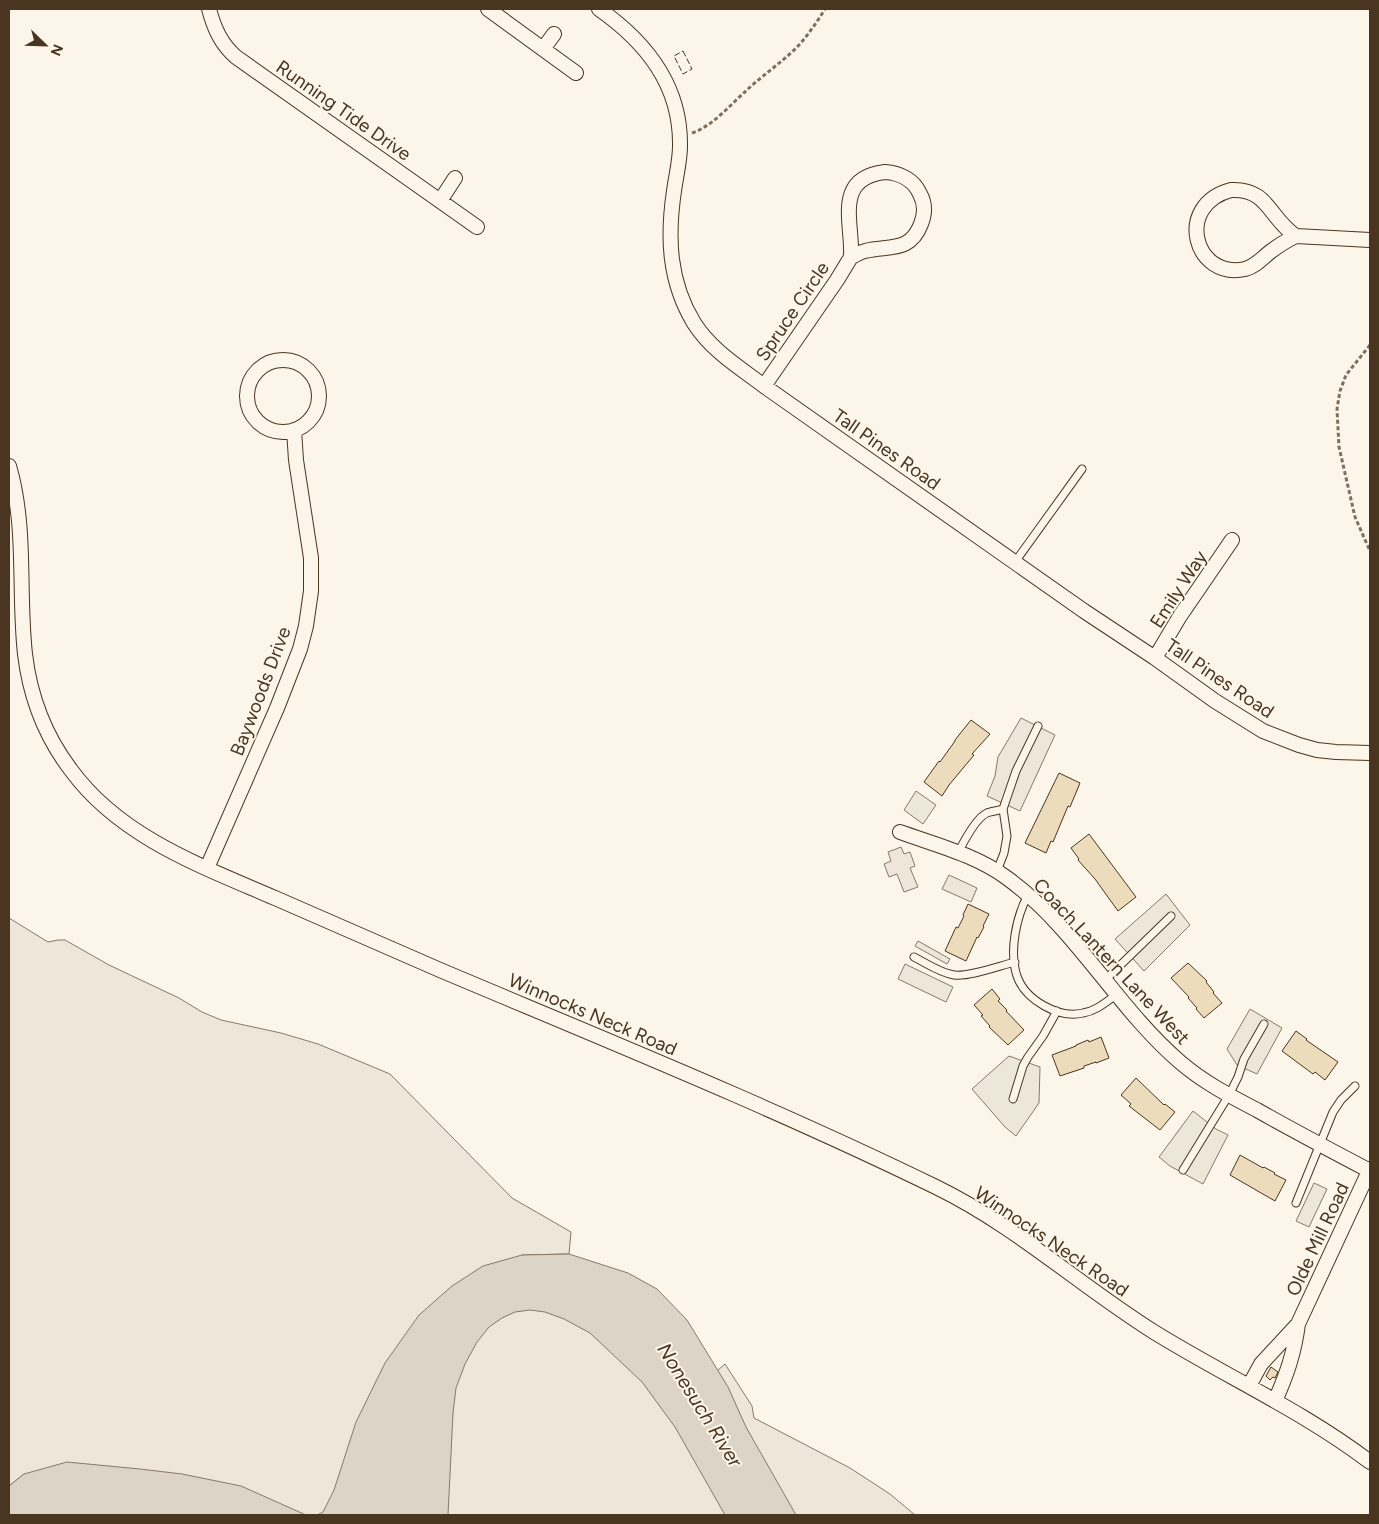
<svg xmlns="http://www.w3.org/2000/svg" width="1379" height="1524" viewBox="0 0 1379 1524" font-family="Figtree,sans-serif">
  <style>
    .green { fill: #ede6d9; stroke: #887966 }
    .parking { fill: #ede7d9; stroke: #887966 }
    .water { fill: #dcd4c6; stroke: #887966 }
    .building { fill: #ecdcbc; stroke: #4a3520 }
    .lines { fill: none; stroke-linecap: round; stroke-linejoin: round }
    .lane-casing { stroke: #4a3520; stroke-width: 9 }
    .street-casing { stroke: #4a3520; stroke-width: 16 }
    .path { stroke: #7f6f5c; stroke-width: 3; stroke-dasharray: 4 2.5; stroke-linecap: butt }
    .lane { stroke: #fbf6e9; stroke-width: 7 }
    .street { stroke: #fbf6e9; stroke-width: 14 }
    .fence { stroke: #4a3520; stroke-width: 1; stroke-dasharray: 6 2.5; stroke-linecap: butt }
    .labels { text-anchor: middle; stroke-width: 4; stroke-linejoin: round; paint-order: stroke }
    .street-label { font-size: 19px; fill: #4a3520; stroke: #fbf6e9 }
    .water-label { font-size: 20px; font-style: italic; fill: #4a3520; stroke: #fbf6e9 }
  </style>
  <rect width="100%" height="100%" fill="#fbf6e9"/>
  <!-- green -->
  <path class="green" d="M 901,847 L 904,854 L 910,852 L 915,866 L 910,868 L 918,887 L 904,892 L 897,874 L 889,877 L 884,864 L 891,861 L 888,852 Z
    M 9,918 L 48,942 L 58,940 L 65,940 L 109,965 L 179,998 L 202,1012 L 221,1020 L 281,1033 L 318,1044 L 390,1074 L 512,1198 L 571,1232 L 569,1254 L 522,1255 L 332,1515 L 302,1515 L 24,1474 L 9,1486 Z
    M 536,1301 L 616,1347 L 668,1413 L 725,1364 L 752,1406 L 754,1418 L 850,1468 L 890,1494 L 915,1515 L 447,1515 L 451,1392 L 480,1327 Z"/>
  <!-- parking -->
  <path class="parking" d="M 1021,718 L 1055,735 L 1020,811 L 987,796 L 995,776 L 998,757 Z
    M 916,791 L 936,805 L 923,824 L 904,810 Z
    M 949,875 L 977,888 L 971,902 L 942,889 Z
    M 1166,894 L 1190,925 L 1144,971 L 1115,939 Z
    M 918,941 L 950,959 L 947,964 L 915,946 Z
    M 905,964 L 953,987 L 946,1002 L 898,979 Z
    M 1250,1009 L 1282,1028 L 1257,1074 L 1237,1065 L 1227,1049 Z
    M 1009,1056 L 1040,1067 L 1039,1103 L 1016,1136 L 1005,1127 L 972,1089 Z
    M 1193,1111 L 1216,1129 L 1228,1135 L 1203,1184 L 1170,1166 L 1159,1157 Z
    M 1314,1183 L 1327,1189 L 1309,1227 L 1296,1221 Z"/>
  <!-- water -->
  <path class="water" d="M 569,1254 L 628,1273 L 657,1289 L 687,1320 L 728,1387 L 746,1427 L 796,1515 L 725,1515 L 675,1427 L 642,1382 L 590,1333 L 564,1319 L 545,1312 L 530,1310 L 515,1312 L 502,1318 L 489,1327 L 477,1342 L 465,1364 L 456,1388 L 453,1413 L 448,1515 L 317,1515 L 323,1512 L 334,1490 L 356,1422 L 385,1363 L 419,1315 L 452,1286 L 483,1266 L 522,1255 Z
    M 67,1462 L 140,1469 L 182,1474 L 241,1486 L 306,1515 L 9,1515 L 9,1486 L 24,1474 Z"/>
  <!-- building -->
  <path class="building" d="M 971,720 L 990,734 L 972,754 L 974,755 L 949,785 L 942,796 L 924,782 L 939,761 L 940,762 L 955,741 L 955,740 Z
    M 1059,773 L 1080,783 L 1070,807 L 1068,806 L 1053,842 L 1051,841 L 1046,853 L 1025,843 Z
    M 1089,834 L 1136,897 L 1118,911 L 1095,879 L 1078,860 L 1079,859 L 1071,848 Z
    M 968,904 L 989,914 L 983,926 L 984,927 L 978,938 L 977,937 L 966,961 L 945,951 L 956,927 L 958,928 L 964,916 L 963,915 Z
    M 1188,963 L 1207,981 L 1206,982 L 1214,992 L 1213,993 L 1222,1003 L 1204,1018 L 1196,1009 L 1197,1008 L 1188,998 L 1189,997 L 1171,978 Z
    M 992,989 L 1000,999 L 998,1001 L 1007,1010 L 1006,1011 L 1024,1030 L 1008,1045 L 989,1027 L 990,1026 L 981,1016 L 983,1015 L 974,1005 Z
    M 1296,1031 L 1307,1039 L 1306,1040 L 1338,1062 L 1325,1080 L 1315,1072 L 1313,1074 L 1282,1051 Z
    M 1101,1037 L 1109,1058 L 1096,1063 L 1096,1062 L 1084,1066 L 1084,1068 L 1060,1076 L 1052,1055 L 1076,1046 L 1076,1045 L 1088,1040 L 1089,1042 Z
    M 1136,1078 L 1164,1105 L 1165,1104 L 1175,1112 L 1160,1130 L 1129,1106 L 1131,1104 L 1121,1095 Z
    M 1240,1155 L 1263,1168 L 1264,1167 L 1275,1173 L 1274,1174 L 1286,1180 L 1275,1201 L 1230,1175 Z
    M 1271,1367 L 1278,1372 L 1275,1378 L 1273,1377 L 1270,1380 L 1266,1376 Z"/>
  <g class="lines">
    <defs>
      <path id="lane" d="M 1015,562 L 1082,469
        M 958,853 C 963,843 976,818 987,813 C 991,811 998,811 1003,809
        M 997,871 L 1004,853 L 1007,836 L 1003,809 L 1016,771 L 1038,726
        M 1028,895 C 1016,917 1009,952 1017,976 C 1025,1000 1059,1019 1083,1013 C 1096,1011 1106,1002 1116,995
        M 914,957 C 926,963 940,973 954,975 C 969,977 999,966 1015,962
        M 1105,980 L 1171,916
        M 1013,1099 L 1023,1066 L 1028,1057 L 1043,1036 L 1057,1011
        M 1183,1170 L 1229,1095 L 1238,1077 L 1244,1059 L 1264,1024
        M 1296,1203 L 1333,1112 L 1341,1100 L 1355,1086"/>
      <path id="street" d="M 209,9 C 214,28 221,44 236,57 L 477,227
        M 488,9 L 576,73
        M 599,9 C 646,42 681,85 680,146 C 680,161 676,176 674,191 C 667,238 669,282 694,323 C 711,350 739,367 764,386 L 1084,611 L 1155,658 L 1215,701 L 1263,731 L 1299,745 L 1317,750 L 1336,752 L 1370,753
        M 543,49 L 554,34
        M 885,172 C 900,173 914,180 920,194 C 925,203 925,214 921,224 C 910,253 889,245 865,251 C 860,252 856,255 851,257 C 853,223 833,178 885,172 Z
        M 1231,190 C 1269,188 1269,219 1296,236 C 1287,240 1278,246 1270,252 C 1261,259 1256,266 1245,269 C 1194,280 1174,205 1231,190 Z
        M 440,201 L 455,178
        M 1296,236 L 1370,240
        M247 396a36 36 0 1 1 72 0a36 36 0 1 1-72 0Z
        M 764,386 L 837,280 L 851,257
        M 9,466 C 27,528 18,591 25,654 C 30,696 45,736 71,770 C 120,837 201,866 275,898 C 330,922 385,946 440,970 C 606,1040 774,1108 936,1187 C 1016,1226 1079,1285 1154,1332 C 1225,1376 1303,1411 1370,1462
        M 1155,658 L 1180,616 L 1232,540
        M 900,832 C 936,845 976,855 1007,878 C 1076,928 1116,1007 1180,1062 C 1203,1082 1230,1096 1257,1110 C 1294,1131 1332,1151 1370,1171
        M 207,868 L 277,708 L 300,649 L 306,626 L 311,591 L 311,558 L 296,460 L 294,430
        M 1249,1386 L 1261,1364 L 1298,1324
        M 1275,1401 C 1287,1374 1294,1354 1298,1324 L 1370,1169"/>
    </defs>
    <!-- lane casing -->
    <use href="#lane" class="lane-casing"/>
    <!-- street casing -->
    <use href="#street" class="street-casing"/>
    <!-- path -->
    <path class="path" d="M 692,133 C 713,126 731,104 747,90 C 766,72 789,58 805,38 C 812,29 819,19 825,9
      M 1370,345 L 1346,375 L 1340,391 L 1337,409 L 1339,447 L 1355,517 L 1370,551"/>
    <!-- lane -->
    <use href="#lane" class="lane"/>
    <!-- street -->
    <use href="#street" class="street"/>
    <!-- fence -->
    <path class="fence" d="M 683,51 L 692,69 L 683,74 L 674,56 Z"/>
  </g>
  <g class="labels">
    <!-- street labels -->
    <g class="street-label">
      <text transform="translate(344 110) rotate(35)" y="7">Running Tide Drive</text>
      <text transform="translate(792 311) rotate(-56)" y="7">Spruce Circle</text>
      <text transform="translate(887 449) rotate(35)" y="7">Tall Pines Road</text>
      <text transform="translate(1178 589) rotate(-57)" y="7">Emily Way</text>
      <text transform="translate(1220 678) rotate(34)" y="7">Tall Pines Road</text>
      <text transform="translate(260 691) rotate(-69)" y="7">Baywoods Drive</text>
      <text transform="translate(1112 961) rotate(47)" y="7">Coach Lantern Lane West</text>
      <text transform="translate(593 1014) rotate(23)" y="7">Winnocks Neck Road</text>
      <text transform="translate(1317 1239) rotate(-65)" y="7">Olde Mill Road</text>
      <text transform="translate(1052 1241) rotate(34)" y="7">Winnocks Neck Road</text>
    </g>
    <!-- water labels -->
    <g class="water-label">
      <text transform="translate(700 1405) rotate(58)" y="7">Nonesuch River</text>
    </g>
  </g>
  <!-- border -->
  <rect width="1379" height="1524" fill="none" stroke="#4a3520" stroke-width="20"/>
  <!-- north arrow -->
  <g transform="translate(45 45) rotate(113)" stroke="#fbf6e9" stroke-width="4" paint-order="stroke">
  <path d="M0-4L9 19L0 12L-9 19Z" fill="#4a3520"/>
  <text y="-8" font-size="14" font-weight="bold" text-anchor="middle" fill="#4a3520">N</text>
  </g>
</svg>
